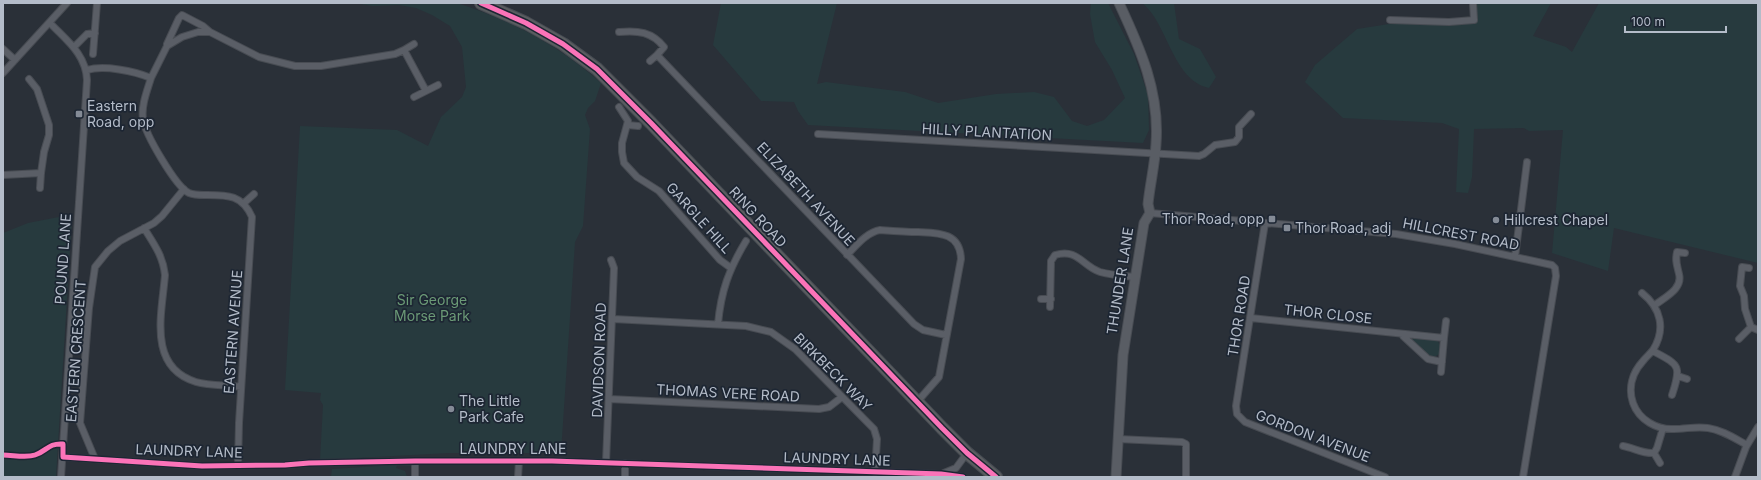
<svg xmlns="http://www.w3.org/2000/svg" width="1761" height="480" viewBox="0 0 1761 480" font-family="Inter,sans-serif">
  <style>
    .green { fill: #273a3e }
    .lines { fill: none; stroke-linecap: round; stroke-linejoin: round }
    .street-casing { stroke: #484c53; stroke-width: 8 }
    .secondary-casing { stroke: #484c53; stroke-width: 11 }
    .highway-casing { stroke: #474c53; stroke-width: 14 }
    .street { stroke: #5a5e66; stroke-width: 6 }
    .secondary { stroke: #595d64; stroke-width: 9 }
    .highway { stroke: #5a5d60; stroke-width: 12 }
    .cycleway-casing { stroke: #1d2633; stroke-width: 8 }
    .cycleway { stroke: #fb73b8; stroke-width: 5 }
    .poi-dot { fill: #848b96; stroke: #1d2633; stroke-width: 1.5 }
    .labels { text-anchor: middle; stroke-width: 3.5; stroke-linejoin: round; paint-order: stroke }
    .poi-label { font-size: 14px; fill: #b4bcc9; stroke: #1d2633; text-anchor: start }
    .street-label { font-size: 14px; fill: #b4bcc9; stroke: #1d2633 }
    .park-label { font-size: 14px; fill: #6b9a76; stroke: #1d2633 }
  </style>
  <rect width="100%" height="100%" fill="#2a3038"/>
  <!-- green -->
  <path class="green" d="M 354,3 L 457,3 C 511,20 559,45 601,83 L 595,101 L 588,108 L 585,115 L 590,129 L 583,226 L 575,242 L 561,453 L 449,453 L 320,460 L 323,405 L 320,400 L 321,393 L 285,390 L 300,126 L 397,130 L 428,146 L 441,117 L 462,97 L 466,87 L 462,47 L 450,26 L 432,15 L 416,8 L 399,5 L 373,6 Z
    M 721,3 L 837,3 L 817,84 L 826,82 L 905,92 L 938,103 L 996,94 L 1034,92 L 1054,97 L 1072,121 L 1087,126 L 1104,120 L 1125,98 L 1112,70 L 1095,42 L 1090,14 L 1091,3 L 1108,3 L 1134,54 L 1148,95 L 1149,130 L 1143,143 L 808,125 L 798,111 L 794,102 L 761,101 L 713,45 Z
    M 1142,3 L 1174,3 L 1179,39 L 1200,49 L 1216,77 L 1209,88 C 1172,80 1168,23 1142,3 Z
    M 1474,3 L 1551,3 L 1533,36 L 1566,47 L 1572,52 L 1599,3 L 1758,3 L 1758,263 L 1614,228 L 1608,271 L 1552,253 L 1563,130 L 1529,131 L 1524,128 L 1474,129 L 1472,177 L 1468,193 L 1456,192 L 1459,129 L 1442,123 L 1343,118 L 1305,82 L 1315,65 L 1357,29 L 1389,24 L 1476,24 Z
    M 64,216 L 72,217 L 56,477 L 3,477 L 3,233 L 28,223 Z
    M 1410,337 L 1437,340 L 1440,345 L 1439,354 L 1433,358 L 1430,357 L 1409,339 Z
    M 397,465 L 396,468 L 405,471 L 407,477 L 331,477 L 332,469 Z"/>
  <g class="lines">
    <defs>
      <path id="street" d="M 1390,20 L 1449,22 L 1474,20 L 1473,3
        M 50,23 C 66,40 86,54 87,80 L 61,477
        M 619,32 C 638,30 652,32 664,47 L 657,55
        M 167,44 L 179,18 L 182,15 L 203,26 L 210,32
        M 74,47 L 87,34 L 95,33
        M 3,49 L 15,60
        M 404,50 L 414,44
        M 93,54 L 97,3
        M 650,61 L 657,55 L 914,324 L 923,330 L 946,335
        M 87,70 C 104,65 134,71 151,78 L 167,46 L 182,37 L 198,32 L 210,32 L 259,57 L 295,66 L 321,66 L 395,54 L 404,50 L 426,91 L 414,97
        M 3,73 L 67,3
        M 151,78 C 147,91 141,106 143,119 C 145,134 176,187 189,193 C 194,195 200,195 204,195 C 227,195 242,194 252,217 L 239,423 L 238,465
        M 29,79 L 37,89 L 49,125 L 49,135 L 44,152 L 41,173
        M 426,91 L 438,85
        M 619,107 L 628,121 L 622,143 L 622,152 L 624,163 L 637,177 L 659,191 L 720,260 L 731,268
        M 628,125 L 638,126
        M 818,134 L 1199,156 L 1204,154 L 1215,145 L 1235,142 L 1239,137 L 1239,127 L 1251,114
        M 3,175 L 41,173 L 40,188
        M 244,203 L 254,194
        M 1150,213 L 1396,234 L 1455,244 L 1552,265 L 1555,268 L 1556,276 L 1523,477
        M 1265,223 L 1236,406 L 1237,414 L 1245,422 L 1385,477
        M 144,228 C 154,244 163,256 165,275 C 162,313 147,367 196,382 C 210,386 227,385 241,387
        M 847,255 C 856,246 867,232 880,230 C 893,231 905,232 918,232 C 938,233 960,232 961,259 L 939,377 L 917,402
        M 1515,257 L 1527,162
        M 1749,268 L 1742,267 L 1740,286 L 1744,296 L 1745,309 L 1751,327 L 1758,330
        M 1642,293 C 1661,308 1666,329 1653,350 C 1650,354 1646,357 1643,361 C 1632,373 1628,388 1633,403 C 1639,420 1657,430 1674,429 C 1686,429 1696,426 1708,428 C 1722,430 1734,438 1747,445
        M 1041,299 L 1051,299
        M 1655,305 C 1665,297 1683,289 1679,274 C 1677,265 1675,261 1677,252 L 1685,253
        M 1050,307 L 1051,261 L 1055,255 C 1078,248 1082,266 1100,272 C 1111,275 1124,276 1135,277
        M 1251,318 L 1444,338 L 1441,372
        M 613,319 L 746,326 L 771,332 L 795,349 L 874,429 L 877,439 L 875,473
        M 718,324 C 721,291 729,269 746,241
        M 1403,334 L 1403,336 L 1428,359 L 1442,362
        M 1444,338 L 1446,321
        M 1739,339 L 1751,327
        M 1653,351 C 1679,365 1682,365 1672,395
        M 1678,376 L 1687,379
        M 609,399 L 819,409 L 829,407 L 842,397
        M 1118,439 L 1182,442 L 1186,444 L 1186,477
        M 1623,446 C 1634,448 1643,454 1654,453 L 1657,448 L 1663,428
        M 1654,453 L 1660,463
        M 63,457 L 202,466 L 285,465 L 309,463 L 415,461 L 552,461 L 941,474 L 963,477
        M 95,459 L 80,423 L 89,308 L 95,267 L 108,251 L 120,241 L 154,223 L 162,216 L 184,189
        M 415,461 L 415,477
        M 606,462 L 614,268 L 611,260
        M 944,473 L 956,468 L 967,453
        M 518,477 L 519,461
        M 625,477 L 625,463
        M 1735,477 L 1746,447 L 1758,427"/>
      <path id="secondary" d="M 1116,477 L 1123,355 L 1144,223 L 1150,213 L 1148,204 C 1150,184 1155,164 1156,144 C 1160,92 1140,48 1119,3"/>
      <path id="highway" d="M 481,3 L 526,23 L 563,44 L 597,69 L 651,123 L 942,428 L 967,453 L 996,477"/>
    </defs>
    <!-- street casing -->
    <use href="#street" class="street-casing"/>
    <!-- secondary casing -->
    <use href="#secondary" class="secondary-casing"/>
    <!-- highway casing -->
    <use href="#highway" class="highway-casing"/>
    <!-- street -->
    <use href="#street" class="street"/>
    <!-- secondary -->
    <use href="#secondary" class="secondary"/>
    <!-- highway -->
    <use href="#highway" class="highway"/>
    <defs>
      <path id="cycleway" d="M 481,3 L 526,23 L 563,44 L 597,69 L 651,123 L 942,428 L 967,453 L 996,477
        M 3,455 C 13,455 26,458 35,455 C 47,451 48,443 63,444 L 63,457 L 202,466 L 285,465 L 309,463 L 415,461 L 552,461 L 941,474 L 963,477"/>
    </defs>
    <!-- cycleway casing -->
    <use href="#cycleway" class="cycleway-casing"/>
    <!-- cycleway -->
    <use href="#cycleway" class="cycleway"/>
  </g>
  <!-- markers -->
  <g class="poi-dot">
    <rect x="75" y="110" width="8" height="8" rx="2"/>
    <rect x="1268" y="215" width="8" height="8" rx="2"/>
    <circle cx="1496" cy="220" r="4"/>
    <rect x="1283" y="224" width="8" height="8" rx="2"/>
    <circle cx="451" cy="409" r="4"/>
  </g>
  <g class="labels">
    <!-- poi labels -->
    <g class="poi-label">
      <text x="87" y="111">Eastern<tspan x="87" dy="16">Road, opp</tspan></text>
      <text x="1264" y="224" text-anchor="end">Thor Road, opp</text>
      <text x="1504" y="225">Hillcrest Chapel</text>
      <text x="1295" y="233">Thor Road, adj</text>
      <text x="459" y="406">The Little<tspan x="459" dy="16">Park Cafe</tspan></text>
    </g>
    <!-- street labels -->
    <g class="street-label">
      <text transform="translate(987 132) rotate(3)" y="5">HILLY PLANTATION</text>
      <text transform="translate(806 194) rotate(47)" y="5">ELIZABETH AVENUE</text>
      <text transform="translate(758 217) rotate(47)" y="5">RING ROAD</text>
      <text transform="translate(699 218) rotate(48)" y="5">GARGLE HILL</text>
      <text transform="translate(1461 234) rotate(11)" y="5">HILLCREST ROAD</text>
      <text transform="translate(63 259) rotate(-86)" y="5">POUND LANE</text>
      <text transform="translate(1120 281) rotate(-81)" y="5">THUNDER LANE</text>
      <text transform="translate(1328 314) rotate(6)" y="5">THOR CLOSE</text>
      <text transform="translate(1239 316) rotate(-81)" y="5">THOR ROAD</text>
      <text transform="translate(233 332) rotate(-86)" y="5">EASTERN AVENUE</text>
      <text transform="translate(76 351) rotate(-86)" y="5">EASTERN CRESCENT</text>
      <text transform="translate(599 360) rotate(-88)" y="5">DAVIDSON ROAD</text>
      <text transform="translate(833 372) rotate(45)" y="5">BIRKBECK WAY</text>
      <text transform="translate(728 393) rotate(3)" y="5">THOMAS VERE ROAD</text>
      <text transform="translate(1313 436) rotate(21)" y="5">GORDON AVENUE</text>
      <text x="513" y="454">LAUNDRY LANE</text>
      <text transform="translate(189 451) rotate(2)" y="5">LAUNDRY LANE</text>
      <text transform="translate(837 459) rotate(2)" y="5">LAUNDRY LANE</text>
    </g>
    <!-- park labels -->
    <g class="park-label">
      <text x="432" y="305">Sir George<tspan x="432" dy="16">Morse Park</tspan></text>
    </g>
  </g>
  <!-- border -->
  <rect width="1761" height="480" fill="none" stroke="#b4bcc9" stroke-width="8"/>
  <!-- scale -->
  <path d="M1625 26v6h101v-6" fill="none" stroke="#b4bcc9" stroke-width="2"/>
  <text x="1631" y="26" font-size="12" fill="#b4bcc9" stroke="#1d2633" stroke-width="3" paint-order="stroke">100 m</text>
</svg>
